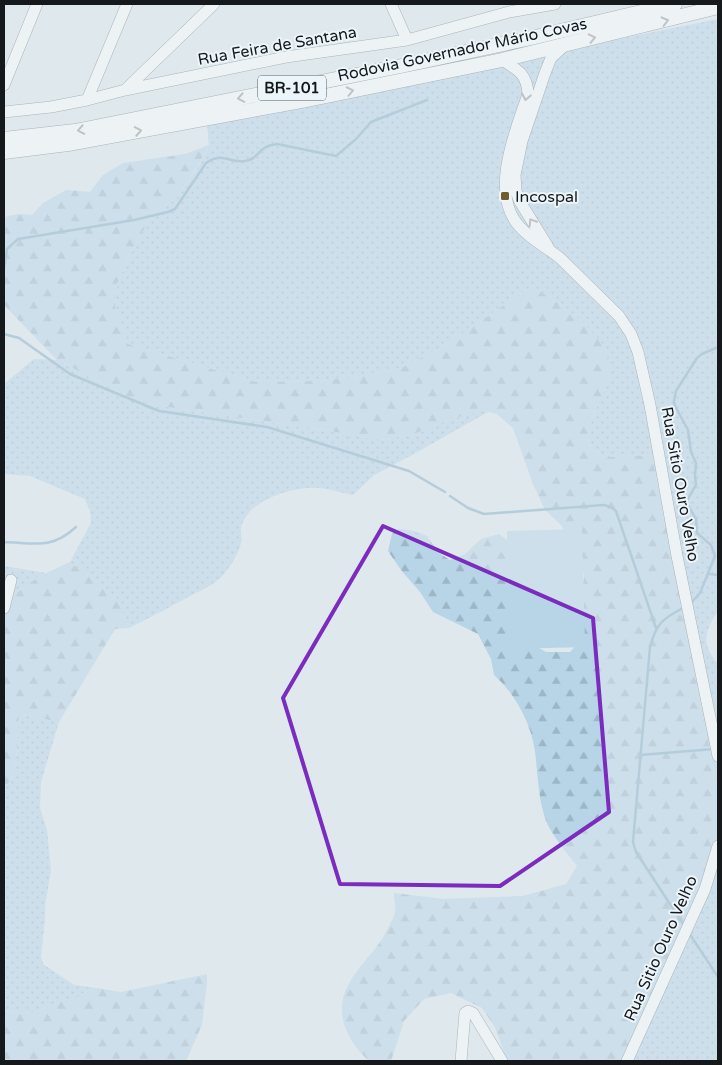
<svg xmlns="http://www.w3.org/2000/svg" width="722" height="1065" viewBox="0 0 722 1065" font-family="'Varela Round',sans-serif">
  <style>
    .grass { fill: url(#grass-dots) }
    .forest { fill: url(#forest-firs) }
    .pitch { fill: #b7d5e7 }
    .lines { fill: none; stroke-linecap: round; stroke-linejoin: round }
    .stream { stroke: #83aec6; stroke-width: 2.5 }
    .minor-casing { stroke: #6e767b; stroke-width: 12 }
    .major-casing { stroke: #6e767b; stroke-width: 15 }
    .minor { stroke: #fff; stroke-width: 11 }
    .major { stroke: #fff; stroke-width: 14 }
    .oneway { stroke: #969898 }
    .marked { fill: none; stroke: #7b2cbf; stroke-width: 4; stroke-linejoin: round }
    .poi-dot { fill: #715c2b; stroke: #ecf5fa; stroke-width: 2 }
    .labels { text-anchor: middle; stroke-width: 4; stroke-linejoin: round; paint-order: stroke }
    .shield { fill: #ecf5fa; stroke: #565b5e; stroke-width: 1 }
    .shield-label { font-size: 15px; font-weight: bold; fill: #16191b }
    .street-label { font-size: 16px; fill: #16191b; stroke: #ecf5fa }
    .poi-label { font-size: 16px; fill: #16191b; stroke: #ecf5fa; text-anchor: start }
  </style>
  <defs>
    <pattern id="grass-dots" width="8" height="8" patternUnits="userSpaceOnUse" patternTransform="scale(1.25)"><rect width="8" height="8" fill="#b7d5e7"/><path d="M2 2h.1M6 6h.1" fill="none" stroke="#9db6c6" stroke-width="1.8" stroke-linecap="round"/></pattern>
    <pattern id="forest-firs" width="22" height="20" patternUnits="userSpaceOnUse" patternTransform="scale(1.25)"><rect width="22" height="20" fill="#b7d5e7"/><path d="M5 1l3.5 6h-7zM16 11l3.5 6h-7z" fill="#9db6c6"/></pattern>
  </defs>
  <rect width="100%" height="100%" fill="#dfe8ed"/>
  <!-- grass -->
  <path class="grass" d="M 718,19 L 718,611 C 704,632 701,644 718,664 L 718,791 L 652,455 L 611,457 L 591,450 L 588,428 L 611,373 L 585,324 L 559,303 L 534,288 L 526,290 L 444,346 L 401,368 L 353,377 L 319,381 L 256,382 L 128,344 L 115,306 L 117,284 L 135,244 L 156,210 L 176,198 L 198,167 L 209,146 L 207,122 Z
    M 34,359 L 57,360 L 140,403 L 330,431 L 378,440 L 412,435 L 440,423 L 481,410 L 488,412 L 412,455 L 374,475 L 353,495 C 342,493 331,489 320,488 C 294,486 247,499 241,528 C 240,533 243,539 241,543 C 239,553 231,565 225,573 C 217,583 204,589 194,594 C 172,606 151,617 129,628 L 117,598 L 70,562 L 91,523 L 90,511 L 85,499 L 30,476 L 4,474 L 4,384 Z
    M 4,566 L 46,573 L 38,577 L 4,603 Z
    M 19,714 L 59,722 L 41,782 L 40,808 L 47,830 L 51,871 L 45,905 L 45,918 L 41,956 L 43,964 L 74,985 L 97,988 L 31,1013 L 4,1011 L 4,789 L 15,774 Z
    M 718,825 L 718,1061 L 630,1061 L 709,875 Z"/>
  <!-- forest -->
  <path class="forest" d="M 209,145 L 198,166 L 176,198 L 156,210 L 135,244 L 117,284 L 115,306 L 128,344 L 256,382 L 319,381 L 353,377 L 401,368 L 444,346 L 526,290 L 534,288 L 559,303 L 585,324 L 606,348 L 611,373 L 588,428 L 591,450 L 611,457 L 652,455 L 718,791 L 718,825 L 709,875 L 630,1061 L 507,1061 L 495,1027 L 482,1008 L 451,993 L 424,999 L 404,1021 L 391,1061 L 369,1061 C 345,1039 332,1010 351,980 C 363,961 380,947 389,926 C 391,922 394,917 395,912 C 396,907 394,899 394,893 L 444,899 L 523,896 L 566,884 L 577,866 C 566,852 553,837 546,821 C 539,801 538,781 536,760 C 534,729 517,695 494,675 L 491,659 L 478,634 L 433,612 L 420,592 L 401,570 L 388,551 L 392,534 L 399,529 L 410,530 L 427,536 L 439,553 L 450,560 L 465,554 L 481,539 L 499,534 L 508,541 L 532,644 L 546,652 L 570,652 L 583,638 L 581,599 L 584,576 L 580,555 L 561,525 L 545,510 L 533,484 L 513,428 L 497,414 L 481,410 L 440,423 L 412,435 L 378,440 L 330,431 L 140,403 L 57,360 L 4,305 L 4,217 L 18,214 L 32,215 L 43,203 L 66,190 L 90,192 L 103,175 L 123,163 L 185,154 Z
    M 70,562 L 117,598 L 129,628 L 115,629 L 59,722 L 19,714 L 15,774 L 4,789 L 4,603 L 38,577 Z
    M 207,974 L 207,983 L 202,1025 L 186,1061 L 4,1061 L 4,1011 L 31,1013 L 97,988 L 121,992 Z"/>
  <!-- pitch -->
  <path class="pitch" d="M 582,529 L 585,647 L 510,649 L 507,531 Z"/>
  <g class="lines">
    <!-- stream -->
    <path class="stream" d="M 4,268 L 7,249 L 18,239 L 134,220 L 168,212 L 175,209 L 206,163 C 224,151 229,164 245,161 C 260,159 257,146 277,144 L 336,156 L 356,139 L 371,122 L 427,100
      M 4,334 L 19,338 L 70,374 L 159,411 L 267,427 L 409,471 L 445,492
      M 450,496 L 468,508 L 484,514 L 604,505 L 611,507 L 616,511 L 656,628
      M 4,542 C 35,543 51,550 76,527
      M 709,574 L 718,575
      M 690,604 L 700,593 L 715,556 L 711,545 L 697,533 L 696,519 L 686,502 L 696,485 L 695,476 L 696,463 L 691,452 L 688,430 L 675,406 L 674,401 L 676,391 L 697,358 L 702,354 L 718,347
      M 683,608 C 662,619 656,624 650,647 L 633,842 L 636,852 L 685,927
      M 640,755 L 714,749
      M 689,933 L 718,977"/>
    <defs>
      <path id="minor" d="M 391,4 L 407,40
        M 502,60 C 518,70 527,74 528,94 C 516,130 489,192 519,226 C 531,240 547,247 561,259 L 619,316 L 631,334 L 638,352 L 650,405 L 677,556 L 718,756
        M 4,85 L 37,4
        M 125,90 L 214,4
        M 87,100 L 127,4
        M 4,112 L 51,107 L 87,100 L 125,90 L 286,57 L 407,40 L 509,12 L 555,4
        M 548,247 L 519,200 L 516,191 L 515,175 L 522,141 L 545,73 L 551,58 L 566,44
        M 4,608 L 11,580
        M 461,1061 L 465,1013 L 468,1011 L 473,1013 L 502,1061
        M 627,1061 L 705,889 L 718,846"/>
      <path id="major" d="M 4,139 L 75,131 L 401,66 L 531,38 L 675,4
        M 4,152 L 68,144 L 301,101 L 502,60 L 718,7"/>
    </defs>
    <!-- minor casing -->
    <use href="#minor" class="minor-casing"/>
    <!-- major casing -->
    <use href="#major" class="major-casing"/>
    <!-- minor -->
    <use href="#minor" class="minor"/>
    <!-- major -->
    <use href="#major" class="major"/>
  </g>
  <!-- one-way arrows -->
  <defs><path id="oneway-chevron" d="M-2-3.5L2.5 0L-2 3.5" fill="none" stroke-width="1.6" stroke-linecap="round" stroke-linejoin="round" transform="scale(1.25)"/></defs>
  <g class="oneway">
    <use href="#oneway-chevron" transform="translate(665 21) rotate(-14)"/>
    <use href="#oneway-chevron" transform="translate(592 38) rotate(-13)"/>
    <use href="#oneway-chevron" transform="translate(350 91) rotate(-12)"/>
    <use href="#oneway-chevron" transform="translate(526 97) rotate(101)"/>
    <use href="#oneway-chevron" transform="translate(241 98) rotate(169)"/>
    <use href="#oneway-chevron" transform="translate(81 130) rotate(169)"/>
    <use href="#oneway-chevron" transform="translate(138 131) rotate(-10)"/>
    <use href="#oneway-chevron" transform="translate(532 222) rotate(-122)"/>
  </g>
  <!-- marked area -->
  <path d="M0 0H722V1065H0ZM 383,526 L 593,618 L 609,812 L 500,886 L 340,884 L 283,698 Z" fill="#dfe8ed" fill-opacity=".55" fill-rule="evenodd"/>
  <path class="marked" d="M 383,526 L 593,618 L 609,812 L 500,886 L 340,884 L 283,698 Z"/>
  <!-- markers -->
  <rect class="poi-dot" x="500" y="191" width="10" height="10" rx="2.5"/>
  <g class="labels">
    <!-- shield labels -->
    <rect class="shield" x="258" y="75.5" width="68" height="25" rx="4"/>
    <g class="shield-label">
      <text x="292" y="93">BR-101</text>
    </g>
    <!-- street labels -->
    <g class="street-label">
      <text transform="translate(277 45) rotate(-10)" y="6">Rua Feira de Santana</text>
      <text transform="translate(462 49) rotate(-12)" y="6">Rodovia Governador Mário Covas</text>
      <text transform="translate(681 484) rotate(80)" y="6">Rua Sitio Ouro Velho</text>
      <text transform="translate(660 948) rotate(-66)" y="6">Rua Sitio Ouro Velho</text>
    </g>
    <!-- poi labels -->
    <g class="poi-label">
      <text x="515" y="202">Incospal</text>
    </g>
  </g>
  <!-- border -->
  <rect width="722" height="1065" fill="none" stroke="#16191b" stroke-width="10"/>
</svg>
